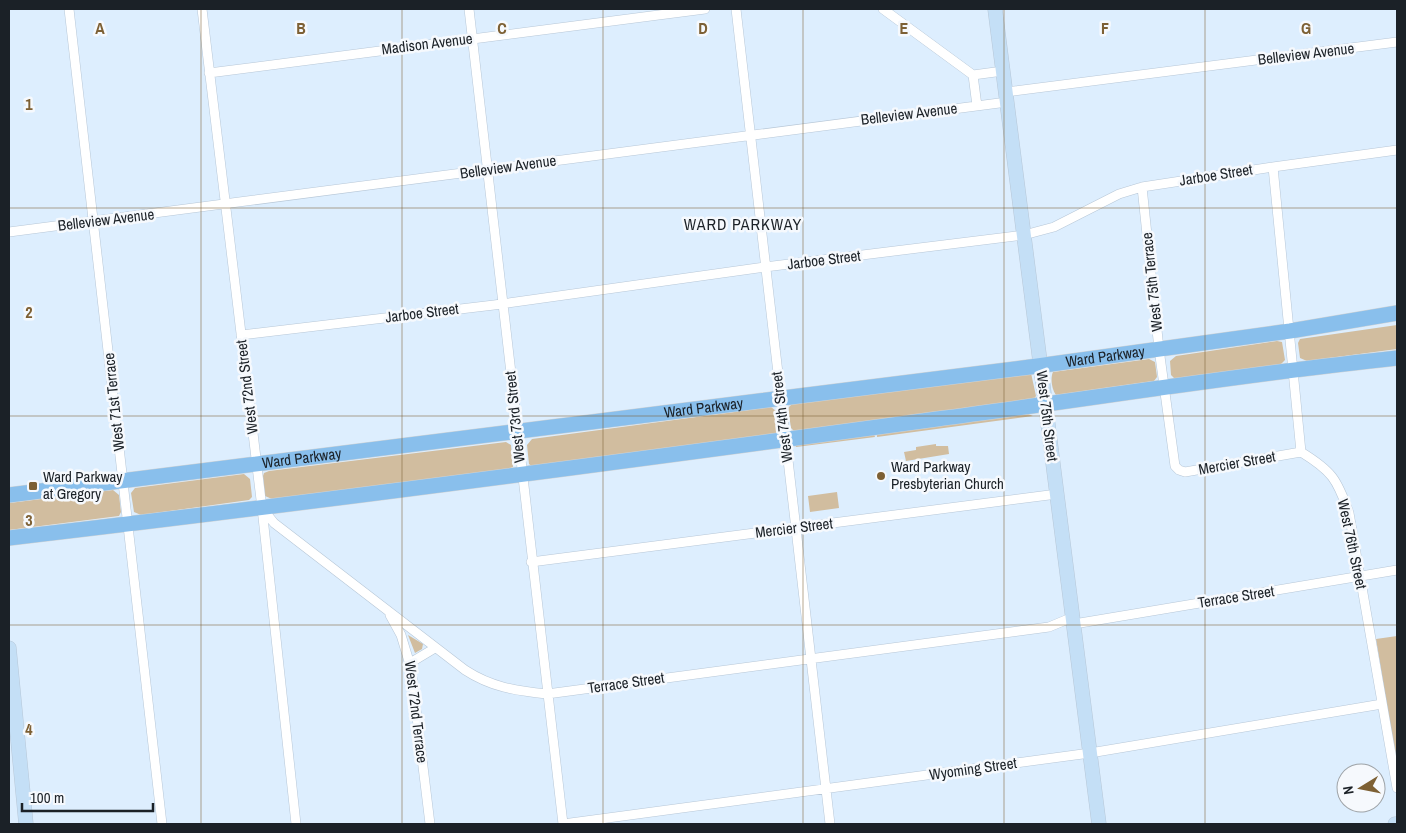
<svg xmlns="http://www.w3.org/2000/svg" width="1406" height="833" viewBox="0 0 1406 833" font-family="'Archivo Narrow',sans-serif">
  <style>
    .green { fill: #d1bd9f }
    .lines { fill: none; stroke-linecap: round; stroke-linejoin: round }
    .street-casing { stroke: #b7c7d7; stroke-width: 10 }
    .secondary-casing { stroke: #b7c7d7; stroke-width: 15 }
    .primary-casing { stroke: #d1d3d4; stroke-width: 16 }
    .street { stroke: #fff; stroke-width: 9 }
    .secondary { stroke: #c4dff6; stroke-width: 14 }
    .primary { stroke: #89bfec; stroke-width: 15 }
    .grid { fill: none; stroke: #7d6034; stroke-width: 1; stroke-opacity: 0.55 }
    .poi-dot { fill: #7d6034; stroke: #f6f9fd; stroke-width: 2 }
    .labels { text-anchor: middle; stroke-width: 5; stroke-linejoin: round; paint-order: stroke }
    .street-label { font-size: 15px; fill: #1b2127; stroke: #f6f9fd }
    .poi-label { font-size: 15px; fill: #1b2127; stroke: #f6f9fd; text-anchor: start }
    .neighbourhood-label { font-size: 16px; letter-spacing: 1px; fill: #1b2127; stroke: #f6f9fd }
    .grid-label { font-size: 16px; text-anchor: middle; font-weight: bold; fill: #7d6034; stroke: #f6f9fd; stroke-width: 5; stroke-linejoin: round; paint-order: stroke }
  </style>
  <rect width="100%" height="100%" fill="#ddeefe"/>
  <!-- green -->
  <path class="green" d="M 1397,325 L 1397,349 L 1307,361 L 1300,358 L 1298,343 L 1300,339 Z
    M 1277,341 L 1282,342 L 1285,360 L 1280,365 L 1175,379 L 1171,375 L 1170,361 L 1176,356 Z
    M 1149,359 L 1155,362 L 1157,377 L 1154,381 L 1056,395 C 1052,390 1050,378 1053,372 Z
    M 1031,373 L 1036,396 L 1034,399 L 794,431 L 791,428 L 788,408 L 792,404 Z
    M 771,407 L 776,411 L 779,429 L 775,434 L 533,467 L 529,464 L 527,445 L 532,439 Z
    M 1028,414 L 1033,416 L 877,437 L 877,434 Z
    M 874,434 L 875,437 L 796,447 L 795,444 Z
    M 506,442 L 511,445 L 513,467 L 508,469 L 272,499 L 265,496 L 263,476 L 264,473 L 269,471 Z
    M 936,444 L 936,446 L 948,446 L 949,454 L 906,461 L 904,452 L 916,450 L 916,447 Z
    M 244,474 L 250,479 L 252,497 L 249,500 L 141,515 L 134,512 L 131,493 L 135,488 Z
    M 113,490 L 119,495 L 121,512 L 119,516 L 9,530 L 9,503 Z
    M 837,492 L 839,508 L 810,512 L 808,496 Z
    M 408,635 L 423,644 L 422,649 L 415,653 Z
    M 1397,636 L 1397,766 L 1376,639 Z"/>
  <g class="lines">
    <defs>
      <path id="street" d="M 69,9 L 162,824
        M 202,9 L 262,508 L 296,824
        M 469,9 L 563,824
        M 736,9 L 830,824
        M 883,9 L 973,75 L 1003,71
        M 209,73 L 705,9
        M 973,75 L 977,106
        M 1006,92 L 1397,42
        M 1273,167 L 1301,452 C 1332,471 1337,479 1349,513 L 1397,788
        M 1142,187 L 1159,349 L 1175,466 L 1179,470 L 1185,472 L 1301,452
        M 9,232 L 1007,102
        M 241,335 L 494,305 L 765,267 L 1024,235 L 1054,227 L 1119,194 L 1142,187 L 1273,167 L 1397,150
        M 262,508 L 274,523 L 465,670 C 491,687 516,691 547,694 L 1049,627 L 1073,617
        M 531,562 L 1057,494
        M 390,615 L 401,635 L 411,668 L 430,824
        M 1074,624 L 1397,570
        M 410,663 L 435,648
        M 563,824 L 1090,753 L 1382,704"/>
      <path id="secondary" d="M 995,9 L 1099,824
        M 9,648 L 26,824
        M 1395,824 L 1397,824"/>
      <g id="primary">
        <path id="s1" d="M 9,495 L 1030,367 L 1290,331 L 1397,313"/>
        <path d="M 9,538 C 319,502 628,461 937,419 C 1090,399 1243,374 1397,358"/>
      </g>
    </defs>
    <!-- street casing -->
    <use href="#street" class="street-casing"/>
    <!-- secondary casing -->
    <use href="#secondary" class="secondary-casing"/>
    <!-- primary casing -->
    <use href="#primary" class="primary-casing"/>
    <!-- street -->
    <use href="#street" class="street"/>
    <!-- secondary -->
    <use href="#secondary" class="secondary"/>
    <!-- primary -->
    <use href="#primary" class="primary"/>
  </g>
  <!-- grid -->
  <path class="grid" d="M 201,9 L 201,824M 402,9 L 402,824M 603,9 L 603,824M 803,9 L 803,824M 1004,9 L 1004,824M 1205,9 L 1205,824M 9,208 L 1397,208M 9,416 L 1397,416M 9,625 L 1397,625"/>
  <!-- markers -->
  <g class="poi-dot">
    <circle cx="881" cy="476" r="5"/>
    <rect x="28" y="481" width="10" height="10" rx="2.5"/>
  </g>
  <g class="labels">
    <!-- street labels -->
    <g class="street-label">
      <text transform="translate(427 44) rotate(-7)" y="5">Madison Avenue</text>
      <text transform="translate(1306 54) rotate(-7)" y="5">Belleview Avenue</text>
      <text transform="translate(909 114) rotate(-7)" y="5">Belleview Avenue</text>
      <text transform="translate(508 167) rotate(-8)" y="5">Belleview Avenue</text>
      <text transform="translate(1216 175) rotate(-9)" y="5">Jarboe Street</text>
      <text transform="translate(106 220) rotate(-7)" y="5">Belleview Avenue</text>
      <text transform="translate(824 260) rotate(-7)" y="5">Jarboe Street</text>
      <text transform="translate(1152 282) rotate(-96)" y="5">West 75th Terrace</text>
      <text transform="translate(422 313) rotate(-7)" y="5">Jarboe Street</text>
      <text dy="5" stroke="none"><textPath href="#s1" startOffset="1105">Ward Parkway</textPath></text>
      <text transform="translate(247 387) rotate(-97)" y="5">West 72nd Street</text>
      <text transform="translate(114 402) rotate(-96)" y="5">West 71st Terrace</text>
      <text dy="5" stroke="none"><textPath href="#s1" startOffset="700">Ward Parkway</textPath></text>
      <text transform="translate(1047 416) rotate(83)" y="5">West 75th Street</text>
      <text transform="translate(515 417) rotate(-96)" y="5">West 73rd Street</text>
      <text transform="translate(782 417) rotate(-97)" y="5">West 74th Street</text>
      <text dy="5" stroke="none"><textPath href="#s1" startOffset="295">Ward Parkway</textPath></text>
      <text transform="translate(1237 463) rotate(-10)" y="5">Mercier Street</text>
      <text transform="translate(794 528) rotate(-7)" y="5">Mercier Street</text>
      <text transform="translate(1352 544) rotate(78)" y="5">West 76th Street</text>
      <text transform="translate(1236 597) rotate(-9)" y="5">Terrace Street</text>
      <text transform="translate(626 683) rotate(-8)" y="5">Terrace Street</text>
      <text transform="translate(416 712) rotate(83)" y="5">West 72nd Terrace</text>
      <text transform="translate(973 769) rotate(-8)" y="5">Wyoming Street</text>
    </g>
    <!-- poi labels -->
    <g class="poi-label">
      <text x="891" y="472">Ward Parkway<tspan x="891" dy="17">Presbyterian Church</tspan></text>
      <text x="43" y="482">Ward Parkway<tspan x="43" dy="17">at Gregory</tspan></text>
    </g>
    <!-- neighbourhood labels -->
    <g class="neighbourhood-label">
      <text x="743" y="230">WARD PARKWAY</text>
    </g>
  </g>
  <g class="grid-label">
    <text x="100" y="34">A</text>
    <text x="301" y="34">B</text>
    <text x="502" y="34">C</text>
    <text x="703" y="34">D</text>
    <text x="904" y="34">E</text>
    <text x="1105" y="34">F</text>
    <text x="1306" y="34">G</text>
    <text x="29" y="110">1</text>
    <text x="29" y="318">2</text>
    <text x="29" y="526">3</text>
    <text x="29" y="735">4</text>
  </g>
  <!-- border -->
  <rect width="1406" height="833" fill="none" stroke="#1b2127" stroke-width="20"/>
  <!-- north arrow -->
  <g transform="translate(1361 788) rotate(260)"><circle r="24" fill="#f6f9fd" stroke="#9ea3a7"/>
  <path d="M0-4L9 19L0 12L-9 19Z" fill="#7d6034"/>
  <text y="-8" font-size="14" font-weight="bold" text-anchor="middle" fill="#1b2127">N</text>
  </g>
  <!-- scale -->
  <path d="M22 803v8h131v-8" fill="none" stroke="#1b2127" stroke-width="2.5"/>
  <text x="30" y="803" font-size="15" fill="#1b2127" stroke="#f6f9fd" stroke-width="4" paint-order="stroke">100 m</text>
</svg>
